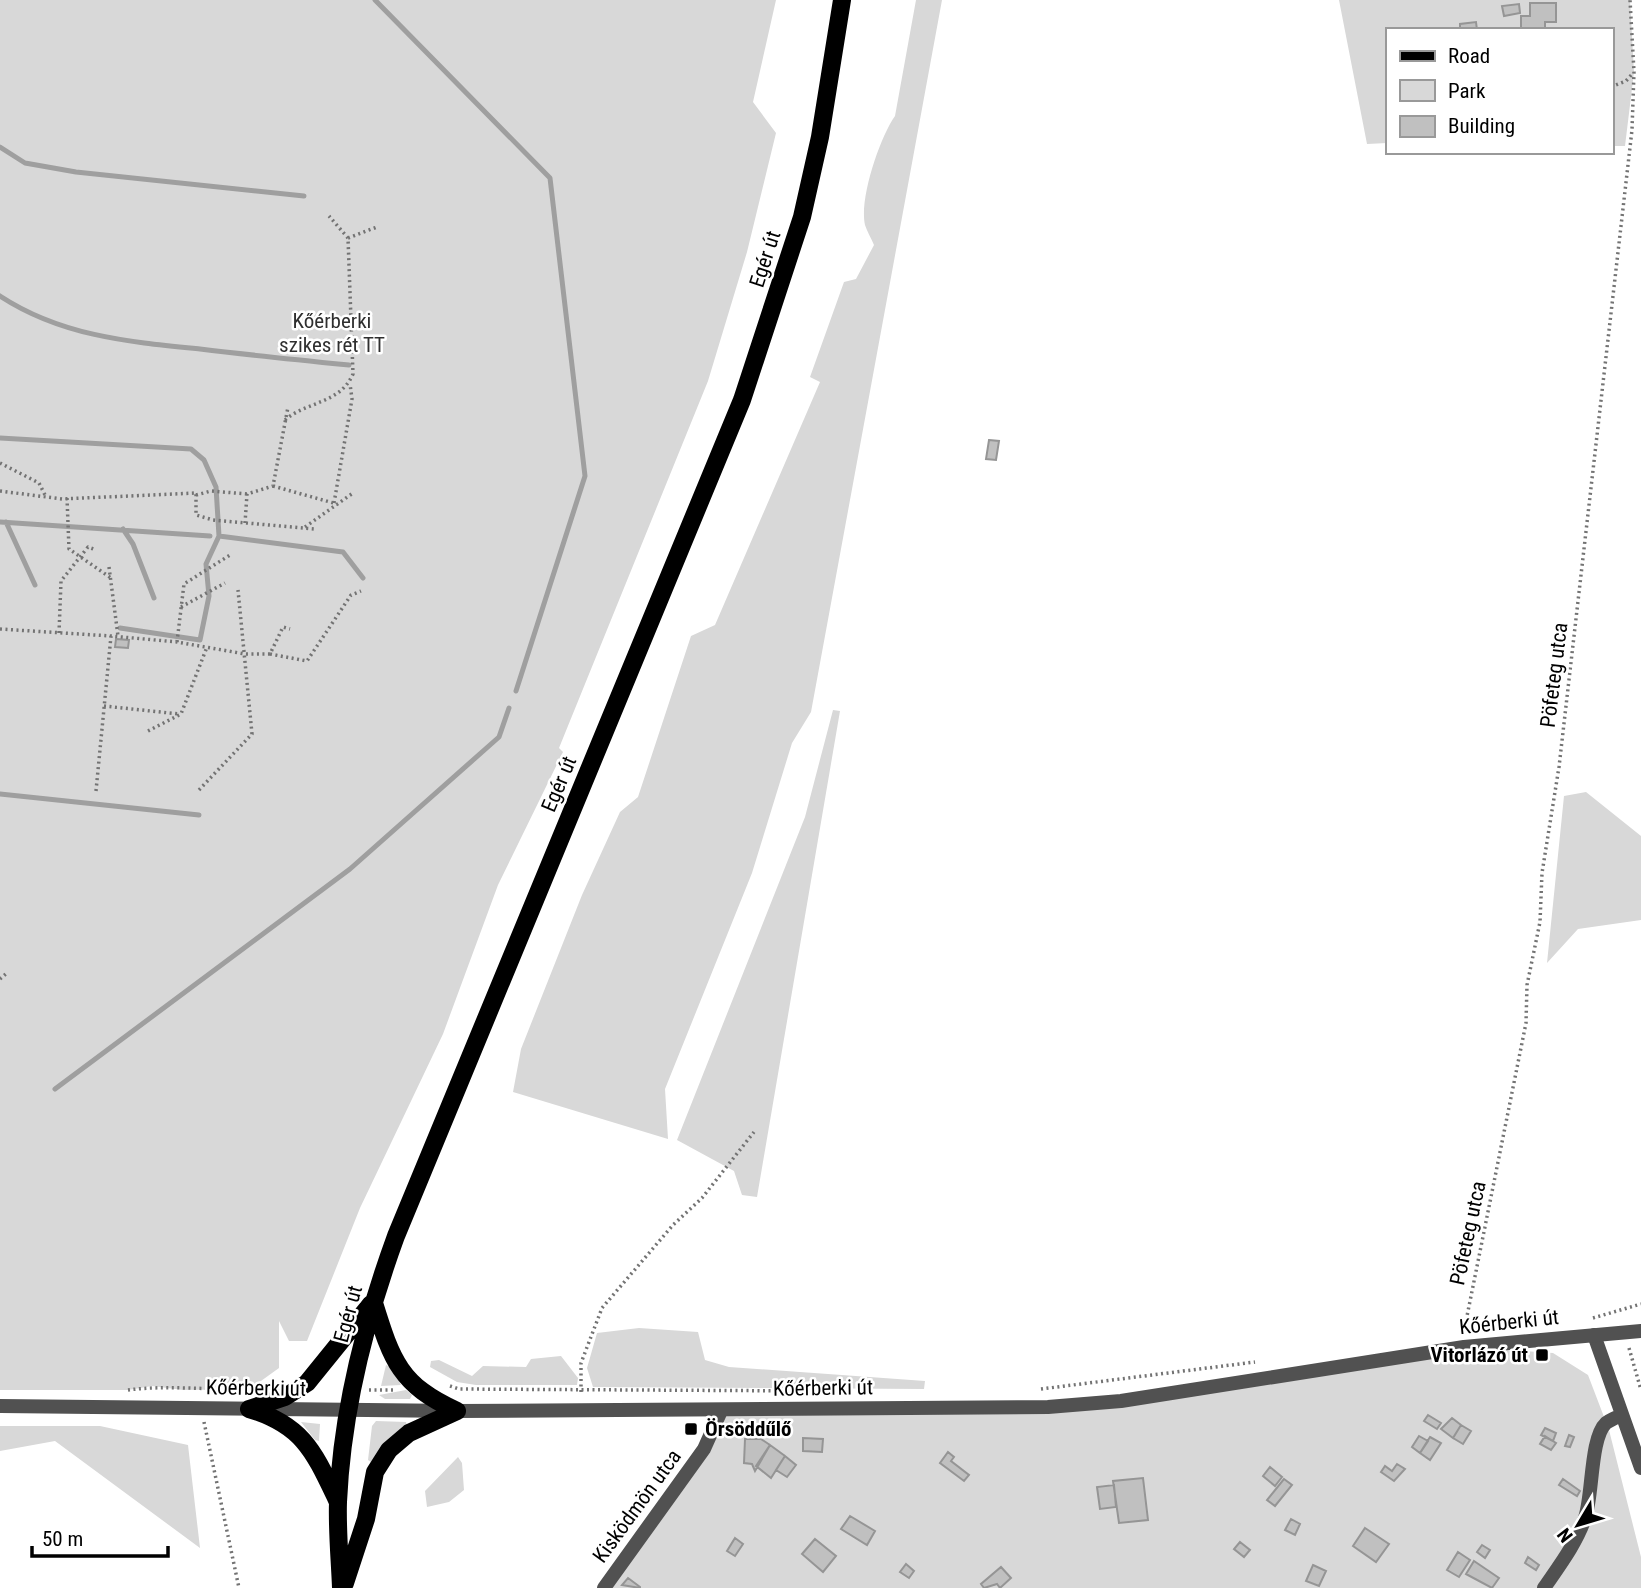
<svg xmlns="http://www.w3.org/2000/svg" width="1641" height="1588" viewBox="0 0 1641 1588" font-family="'Roboto Condensed',sans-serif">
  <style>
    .green { fill: #d8d8d8 }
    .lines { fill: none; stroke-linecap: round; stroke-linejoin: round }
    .stream { stroke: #9f9f9f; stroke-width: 5 }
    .building { fill: #c0c0c0; stroke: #959595; stroke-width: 2 }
    .path { stroke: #737373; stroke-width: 3.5; stroke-dasharray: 2 3.5; stroke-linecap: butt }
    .minor { stroke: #515151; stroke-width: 14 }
    .tertiary { stroke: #515151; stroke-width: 14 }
    .primary { stroke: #000; stroke-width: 18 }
    .poi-dot { fill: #000; stroke: #fff; stroke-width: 2.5 }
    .labels { text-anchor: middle; stroke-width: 5; stroke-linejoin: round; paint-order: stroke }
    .street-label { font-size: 21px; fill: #000; stroke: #fff }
    .park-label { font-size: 21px; fill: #2f2f2f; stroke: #fff }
    .poi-label { font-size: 21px; font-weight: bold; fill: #000; stroke: #fff; text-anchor: end }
  </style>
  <rect width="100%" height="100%" fill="#fff"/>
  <!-- green -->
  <path class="green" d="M 0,0 L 776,0 L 753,102 L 776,133 L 747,252 L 708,381 L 559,748 L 563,752 L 498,885 L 443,1034 L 360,1208 L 307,1341 L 289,1341 L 279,1321 L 279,1368 L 250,1389 L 183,1390 L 152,1386 L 128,1390 L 0,1390 Z
    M 916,0 L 942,0 L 811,712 L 792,743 L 752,873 L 665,1089 L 668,1139 L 513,1092 L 521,1049 L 582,895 L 620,812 L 638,797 L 691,636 L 715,625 L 820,382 L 810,377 L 844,282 L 856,279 L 874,245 C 871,238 867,231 865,225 C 859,199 880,137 895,116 Z
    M 1339,0 L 1630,0 L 1634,72 L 1625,146 L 1611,146 L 1611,30 L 1387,30 L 1387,143 L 1367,144 Z
    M 833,710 L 840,711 L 757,1197 L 742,1195 L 734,1171 L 677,1140 L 805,817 Z
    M 1586,792 L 1641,836 L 1641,920 L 1578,929 L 1547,963 L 1564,796 Z
    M 639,1328 L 698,1332 L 705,1360 L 729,1367 L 925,1381 L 924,1389 L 593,1387 L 587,1368 L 597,1333 Z
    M 1464,1347 L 1553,1353 L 1588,1375 L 1609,1430 L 1641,1557 L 1641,1588 L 604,1588 L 721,1411 L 1048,1407 Z
    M 561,1356 L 578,1378 L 577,1385 L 476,1385 L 457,1382 L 430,1367 L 431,1361 L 439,1360 L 472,1376 L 483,1366 L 526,1367 L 531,1359 Z
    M 386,1365 L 391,1367 L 401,1385 L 381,1386 Z
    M 406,1390 L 412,1395 L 410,1399 L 385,1399 L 379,1395 Z
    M 376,1421 L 406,1422 L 407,1425 L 371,1462 L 368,1460 L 372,1426 Z
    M 301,1422 L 320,1424 L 319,1441 L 315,1440 Z
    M 0,1426 L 100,1426 L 188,1445 L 200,1548 L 55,1441 L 0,1451 Z
    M 458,1457 L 462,1463 L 464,1490 L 449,1502 L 427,1507 L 425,1491 Z"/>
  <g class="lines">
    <!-- stream -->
    <path class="stream" d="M 375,0 L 550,178 L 585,476 L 516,691
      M 0,147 L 25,163 L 76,172 L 304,196
      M 0,296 C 61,336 129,342 200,349 C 249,355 299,360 349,365
      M 0,438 L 191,449 L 204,460 L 216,487 L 219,536 L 206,564 L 209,596 L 200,640 L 120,628
      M 0,522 L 210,536
      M 6,522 L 35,585
      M 123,529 L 133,544 L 154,598
      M 219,536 L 343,552 L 363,578
      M 0,794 L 199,815
      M 55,1089 L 350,869 L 499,737 L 509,708"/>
  </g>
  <!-- building -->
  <path class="building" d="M 1530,3 L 1556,3 L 1556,22 L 1545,22 L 1545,30 L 1521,30 L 1521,16 L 1530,16 Z
    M 1519,4 L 1520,13 L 1504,16 L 1502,6 Z
    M 1476,22 L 1477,30 L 1460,30 L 1460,24 Z
    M 989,440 L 999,441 L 996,460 L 986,459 Z
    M 116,639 L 129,640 L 128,648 L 115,647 Z
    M 1428,1415 L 1441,1423 L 1437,1429 L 1424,1421 Z
    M 1452,1418 L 1461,1425 L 1453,1438 L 1441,1429 Z
    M 1461,1425 L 1471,1431 L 1463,1444 L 1453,1438 Z
    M 1545,1428 L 1556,1433 L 1553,1441 L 1541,1435 Z
    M 1569,1435 L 1574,1437 L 1570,1447 L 1565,1446 Z
    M 1419,1436 L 1428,1441 L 1420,1453 L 1412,1447 Z
    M 1545,1436 L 1556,1443 L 1551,1450 L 1540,1444 Z
    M 1430,1437 L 1441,1443 L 1430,1460 L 1420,1453 Z
    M 803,1438 L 823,1439 L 822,1452 L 803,1451 Z
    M 745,1439 L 761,1439 L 770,1445 L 755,1471 L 752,1464 L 744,1463 Z
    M 770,1445 L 785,1456 L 771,1478 L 756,1466 Z
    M 948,1452 L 954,1457 L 951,1461 L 969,1475 L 964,1481 L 940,1463 Z
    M 785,1456 L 796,1465 L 787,1477 L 776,1470 Z
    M 1397,1464 L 1405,1469 L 1394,1481 L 1381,1472 L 1385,1466 L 1392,1471 Z
    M 1270,1467 L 1282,1477 L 1275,1486 L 1263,1476 Z
    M 1143,1478 L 1148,1520 L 1119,1523 L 1113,1481 Z
    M 1284,1479 L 1292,1485 L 1275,1506 L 1267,1500 Z
    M 1563,1479 L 1580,1491 L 1577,1496 L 1559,1485 Z
    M 1114,1485 L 1116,1507 L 1100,1509 L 1097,1487 Z
    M 850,1516 L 875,1531 L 867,1545 L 841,1529 Z
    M 1291,1519 L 1300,1524 L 1295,1535 L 1285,1530 Z
    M 1365,1528 L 1389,1544 L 1376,1562 L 1353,1546 Z
    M 735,1538 L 743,1544 L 735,1556 L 727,1551 Z
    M 815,1539 L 836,1556 L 823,1572 L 802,1554 Z
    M 1240,1542 L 1250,1550 L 1244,1557 L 1234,1549 Z
    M 1482,1545 L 1490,1550 L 1485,1558 L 1477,1552 Z
    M 1458,1552 L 1470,1560 L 1459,1577 L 1447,1570 Z
    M 1528,1557 L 1539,1565 L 1536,1570 L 1525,1563 Z
    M 1474,1561 L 1499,1578 L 1492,1588 L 1466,1574 Z
    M 906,1564 L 914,1571 L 909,1578 L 900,1572 Z
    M 1313,1565 L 1326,1571 L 1319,1586 L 1306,1581 Z
    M 1001,1567 L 1011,1578 L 1000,1588 L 997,1584 L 984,1588 L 981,1584 Z
    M 628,1578 L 640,1587 L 640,1588 L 622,1585 Z"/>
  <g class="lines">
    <!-- path -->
    <path class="path" d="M 1611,87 L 1626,81 L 1633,73
      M 348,238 L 377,227
      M 324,325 L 353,325
      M 285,420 C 307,401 340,404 353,374 L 348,238 L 329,216
      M 0,463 L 39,483 L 46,497
      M 273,486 L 337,504
      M 0,491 L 62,499 L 196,493 L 196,515 L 213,520 L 314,529
      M 196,495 L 211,491 L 247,494
      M 67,498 L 69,549 L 111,578
      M 334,503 L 352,399 L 350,384
      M 245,523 L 247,494 L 273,486 L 288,407
      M 305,527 L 353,493
      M 109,567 L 118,636
      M 181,607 L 225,583
      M 0,629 L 111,636 L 177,642 L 245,654 L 270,654 L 283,627 L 290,629
      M 59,633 L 61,581 L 88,547 L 96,550
      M 177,642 L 184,584 L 230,555
      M 270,654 L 307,661 L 351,595 L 361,591
      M 104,706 L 179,714
      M 148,731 L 181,714 L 207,647
      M 199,790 L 252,734 L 238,590
      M 96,791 L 111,636
      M 0,979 L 8,972
      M 1593,1318 L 1641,1304
      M 1464,1331 L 1526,1023 L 1527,985 L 1540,922 L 1542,873 L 1559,767 L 1632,130 L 1634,72 L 1630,0
      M 1629,1348 L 1641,1390
      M 450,1386 L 459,1389 L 816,1391
      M 1041,1389 L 1255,1362
      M 128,1390 C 165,1385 210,1390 249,1389
      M 369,1390 L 396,1390
      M 581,1392 L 581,1363 L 602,1308 L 673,1225 L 702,1198 L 754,1132
      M 204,1422 L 239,1588"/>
    <!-- minor -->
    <path class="minor" d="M 1594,1335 L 1641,1468
      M 604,1588 L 704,1449 L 721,1411
      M 1544,1588 C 1559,1566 1576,1544 1585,1518 C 1593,1495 1590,1438 1606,1423 C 1610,1420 1616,1418 1620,1415"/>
    <!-- tertiary -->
    <path class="tertiary" d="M 0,1406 L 457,1411 L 1048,1407 L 1121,1401 L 1464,1347 L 1641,1331"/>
    <!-- primary -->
    <path class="primary" d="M 374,1303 C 392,1361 400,1385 457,1411
      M 249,1409 L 285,1397 L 307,1383 L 371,1304
      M 249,1409 C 303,1425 314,1452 337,1500
      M 345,1583 L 366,1519 L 375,1472 L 389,1450 L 409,1433 L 457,1411
      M 341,1588 C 340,1560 337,1531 338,1502 C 342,1412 365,1321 396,1236 L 742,400 L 802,217 L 820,137 L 842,0"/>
  </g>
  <!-- markers -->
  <g class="poi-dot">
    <rect x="1535" y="1348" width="14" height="14" rx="3.5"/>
    <rect x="684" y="1422" width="14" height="14" rx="3.5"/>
  </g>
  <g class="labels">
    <!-- street labels -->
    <g class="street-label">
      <text transform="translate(765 259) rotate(-72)" y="7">Egér út</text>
      <text transform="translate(1554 675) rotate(-83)" y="7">Pöfeteg utca</text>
      <text transform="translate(559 784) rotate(-67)" y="7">Egér út</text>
      <text transform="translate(1468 1233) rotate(-78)" y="7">Pöfeteg utca</text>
      <text transform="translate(348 1314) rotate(-75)" y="7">Egér út</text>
      <text transform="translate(1509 1322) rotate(-6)" y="7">Kőérberki út</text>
      <text transform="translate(256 1388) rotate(1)" y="7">Kőérberki út</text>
      <text transform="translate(823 1388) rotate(-1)" y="7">Kőérberki út</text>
      <text transform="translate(637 1506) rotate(-54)" y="7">Kisködmön utca</text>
    </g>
    <!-- park labels -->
    <g class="park-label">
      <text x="332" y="328">Kőérberki<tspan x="332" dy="24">szikes rét TT</tspan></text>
    </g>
    <!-- poi labels -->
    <g class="poi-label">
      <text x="1528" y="1362">Vitorlázó út</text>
      <text x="705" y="1436" text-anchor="start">Örsöddűlő</text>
    </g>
  </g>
  <!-- legend -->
  <rect x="1386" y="28" width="228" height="126" fill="#ffffff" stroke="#999999" stroke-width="2"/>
  <rect x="1400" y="51" width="35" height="10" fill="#000000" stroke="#999999" stroke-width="2"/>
  <text x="1448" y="63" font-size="21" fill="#000000">Road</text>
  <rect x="1400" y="80" width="35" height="21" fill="#d8d8d8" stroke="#999999" stroke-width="2"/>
  <text x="1448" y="98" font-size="21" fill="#000000">Park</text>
  <rect x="1400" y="116" width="35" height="21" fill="#c0c0c0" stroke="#999999" stroke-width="2"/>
  <text x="1448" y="133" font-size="21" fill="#000000">Building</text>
  <!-- north arrow -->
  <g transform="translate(1578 1525) rotate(232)" stroke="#ffffff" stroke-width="5" paint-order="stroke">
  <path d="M0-5L12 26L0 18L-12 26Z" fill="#000000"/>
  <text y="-10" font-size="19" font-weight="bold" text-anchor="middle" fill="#000000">N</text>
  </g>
  <!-- scale -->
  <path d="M32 1546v10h136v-10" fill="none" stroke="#000000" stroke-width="3.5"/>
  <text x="42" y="1546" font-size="21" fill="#000000" stroke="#ffffff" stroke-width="5" paint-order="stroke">50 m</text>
</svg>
